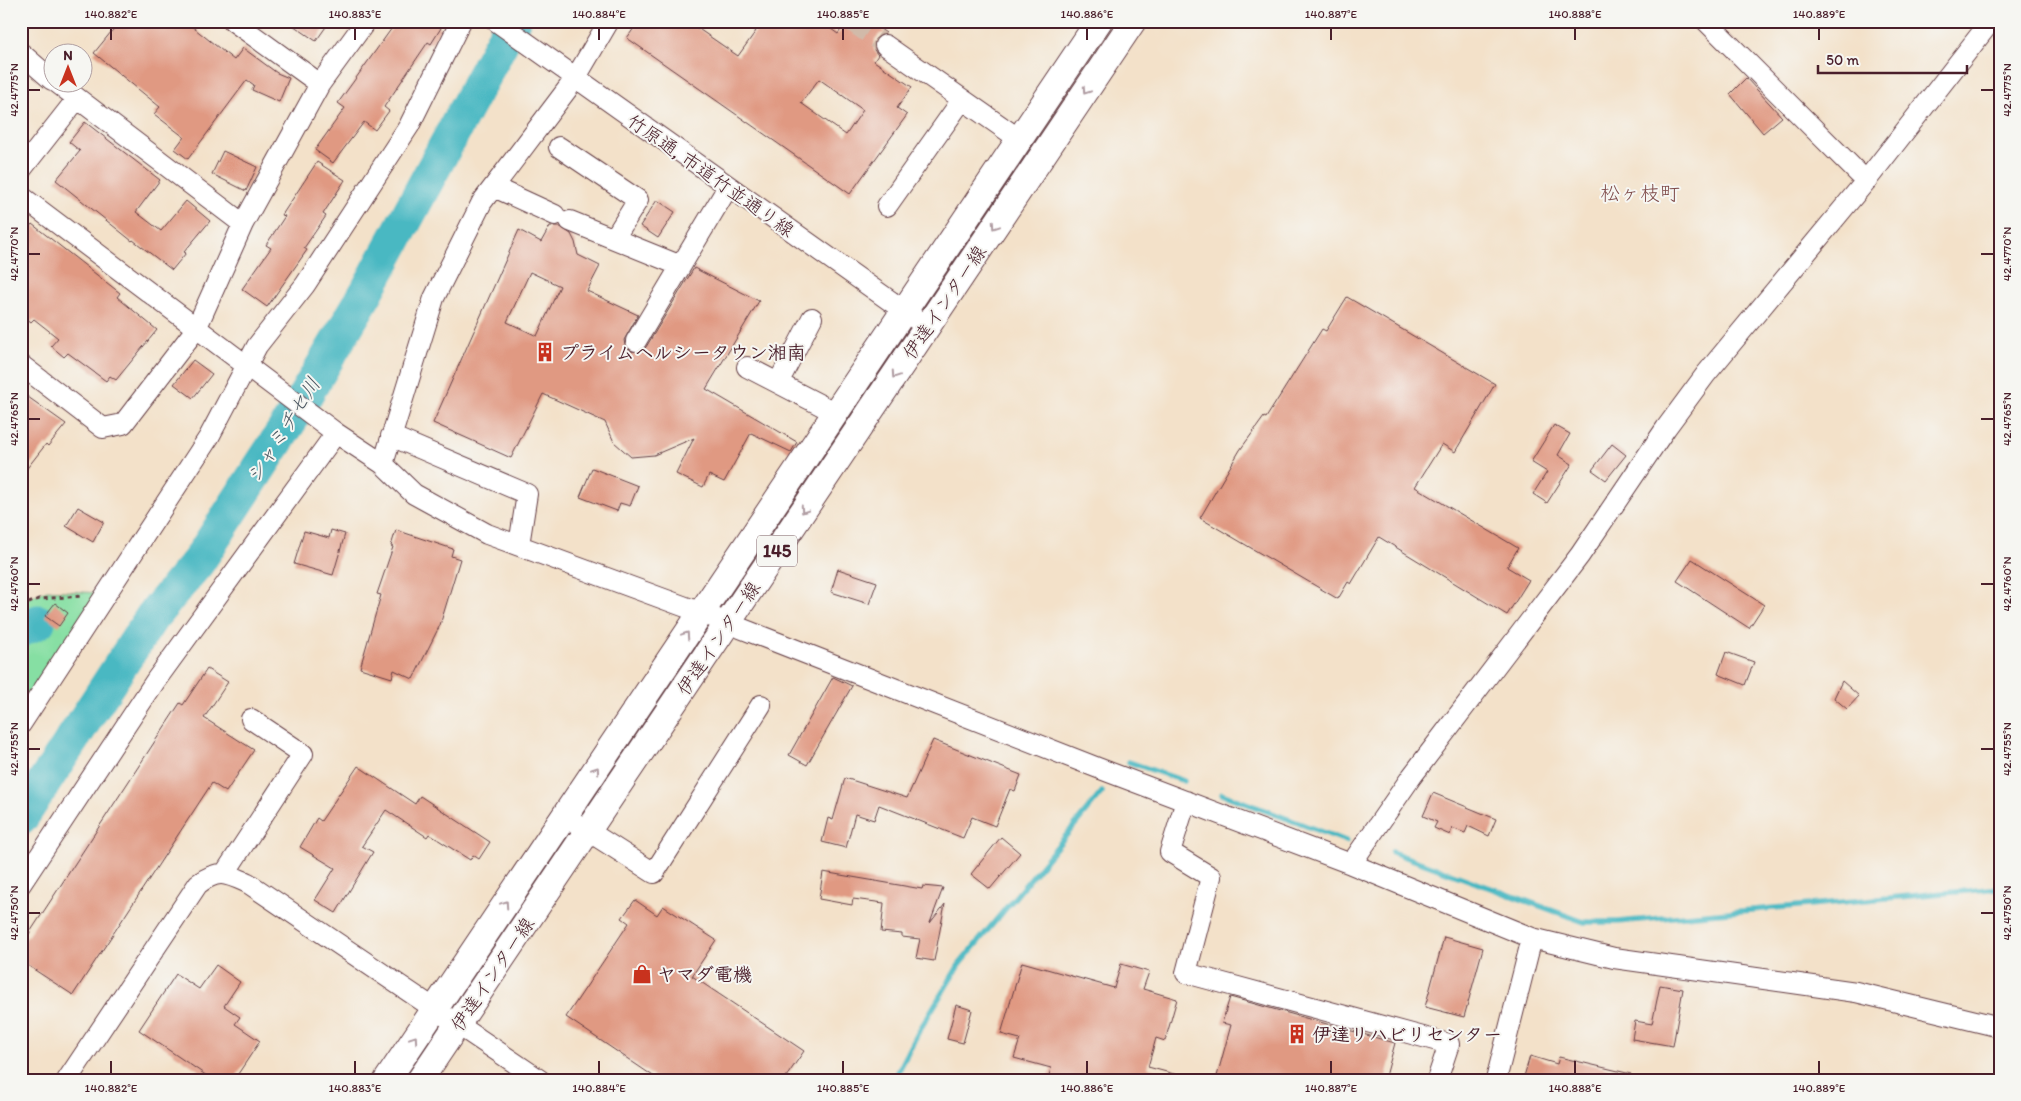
<svg xmlns="http://www.w3.org/2000/svg" width="2021" height="1101" viewBox="0 0 2021 1101" font-family="Itim,'Klee One',sans-serif">
  <style>
    .green { fill: #86dfa3; stroke: #687f67 }
    .lines { fill: none; stroke-linecap: round; stroke-linejoin: round }
    .stream { stroke: #4ab8c2; stroke-width: 5.5 }
    .river { stroke: #4ab8c2; stroke-width: 35 }
    .building { fill: #e09982; fill-rule: evenodd }
    .minor-tunnel { stroke: #d1baa9; stroke-width: 20; stroke-dasharray: 20 10; stroke-linecap: butt }
    .minor-casing { stroke: #633c43; stroke-width: 22 }
    .major-casing { stroke: #633c43; stroke-width: 28 }
    .path { stroke: #633c43; stroke-width: 3; stroke-dasharray: 4 4; stroke-linecap: butt }
    .minor { stroke: #fff; stroke-width: 20 }
    .major { stroke: #fff; stroke-width: 26 }
    .oneway { stroke: #ae9aa0 }
    .ticks { fill: none; stroke: #4a1f2b; stroke-width: 2 }
    .labels { text-anchor: middle; stroke-width: 4; stroke-linejoin: round; paint-order: stroke }
    .shield { fill: #f6f6f2; stroke: #7e6067; stroke-width: 1 }
    .shield-label { font-size: 18px; font-weight: bold; fill: #4a1f2b }
    .street-label { font-size: 19px; fill: #4a1f2b; stroke: #f6f6f2 }
    .poi-label { font-size: 19px; font-weight: bold; fill: #4a1f2b; stroke: #f6f6f2; text-anchor: start }
    .neighbourhood-label { font-size: 20px; fill: #7e4a49; stroke: #f6f6f2 }
    .water-label { font-size: 20px; font-style: italic; fill: #4a5560; stroke: #f6f6f2 }
    .neatline { fill: none; stroke: #4a1f2b; stroke-width: 2 }
    .ticks-label { font-size: 12px; text-anchor: middle; fill: #4a1f2b }
  </style>
  <rect width="100%" height="100%" fill="#f6f6f2"/>
  <filter id="ink" filterUnits="userSpaceOnUse"><feTurbulence type="fractalNoise" baseFrequency=".02" numOctaves="2"/><feDisplacementMap in="SourceGraphic" scale="10" xChannelSelector="R" yChannelSelector="G"/><feConvolveMatrix kernelMatrix="1 2 1 2 8 2 1 2 1" color-interpolation-filters="sRGB"/></filter>
  <filter id="wash" filterUnits="userSpaceOnUse"><feTurbulence type="fractalNoise" baseFrequency=".0096" numOctaves="4" result="noise"/><feDisplacementMap in="SourceGraphic" scale="20" xChannelSelector="R" yChannelSelector="G"/><feGaussianBlur stdDeviation="1.12" result="paint"/><feColorMatrix in="noise" values="0 0 0 0 0 0 0 0 0 0 0 0 0 0 0 0 0 1.4 0 .05"/><feComposite in="paint" operator="in"/></filter>
  <g filter="url(#wash)">
    <rect width="100%" height="100%" fill="#f3e1c9"/>
    <!-- green -->
    <path class="green" d="M 47,590 L 99,593 L 21,708 L 21,601 Z"/>
    <g class="lines">
      <!-- stream -->
      <path class="stream" d="M 1129,762 L 1184,781
        M 1222,794 L 1346,841
        M 1392,852 L 1584,922 L 1617,922 L 2000,888
        M 894,1080 L 919,1031 L 959,965 L 1102,792"/>
      <!-- river -->
      <path class="river" d="M 21,630 L 38,622
        M 21,818 L 152,617 L 198,562 L 290,421 L 366,293 L 513,21"/>
    </g>
    <g id="blocks">
      <!-- building -->
      <path class="building" d="M 120,21 L 185,21 L 234,60 L 243,48 L 277,73 L 289,78 L 279,102 L 252,90 L 254,85 L 247,80 L 188,159 L 175,149 L 184,137 L 154,114 L 160,107 L 94,53 Z
        M 287,21 L 330,21 L 316,41 Z
        M 397,21 L 432,21 L 441,28 L 431,44 L 428,42 L 384,107 L 389,111 L 375,130 L 364,122 L 333,163 L 315,150 L 345,108 L 338,103 Z
        M 639,21 L 687,21 L 738,56 L 756,31 L 742,21 L 820,21 L 838,34 L 847,21 L 869,21 L 886,33 L 880,34 L 875,39 L 874,50 L 878,55 L 874,61 L 912,87 L 897,108 L 907,115 L 850,194 L 627,38 ZM 819,79 L 863,110 L 846,135 L 801,103 Z
        M 1746,78 L 1782,117 L 1763,133 L 1730,94 Z
        M 85,122 L 160,180 L 136,212 L 161,231 L 186,201 L 210,221 L 184,252 L 186,253 L 172,270 L 133,240 L 132,241 L 56,180 L 80,151 L 69,142 Z
        M 223,151 L 257,167 L 246,191 L 212,174 Z
        M 317,162 L 345,180 L 323,214 L 326,216 L 304,248 L 307,250 L 267,307 L 242,289 L 271,248 L 266,245 L 285,216 L 282,215 Z
        M 657,200 L 675,212 L 658,238 L 640,226 Z
        M 32,224 L 120,293 L 117,297 L 157,330 L 116,380 L 110,376 L 106,381 L 68,353 L 64,357 L 51,346 L 58,338 L 34,319 L 31,322 L 21,314 L 21,236 Z
        M 550,226 L 559,226 L 571,234 L 575,242 L 578,255 L 600,266 L 587,291 L 638,315 L 624,340 L 625,346 L 630,351 L 641,352 L 646,347 L 694,268 L 759,301 L 706,389 L 797,442 L 791,452 L 751,433 L 724,482 L 709,475 L 703,487 L 676,474 L 694,438 L 654,455 L 631,457 L 614,442 L 605,422 L 543,394 L 511,458 L 433,423 L 519,230 L 541,242 ZM 530,272 L 560,286 L 537,336 L 507,322 Z
        M 1347,297 L 1495,384 L 1455,452 L 1442,444 L 1415,487 L 1518,548 L 1507,567 L 1529,580 L 1507,615 L 1379,537 L 1351,584 L 1348,582 L 1338,599 L 1200,518 L 1240,450 L 1264,417 L 1266,418 L 1322,329 L 1326,331 Z
        M 193,360 L 212,374 L 193,398 L 174,384 Z
        M 21,392 L 66,424 L 48,446 L 46,444 L 21,476 Z
        M 1554,425 L 1570,434 L 1558,455 L 1572,464 L 1547,503 L 1533,494 L 1547,472 L 1531,462 Z
        M 1612,444 L 1626,455 L 1606,480 L 1592,470 Z
        M 592,468 L 638,486 L 630,506 L 620,503 L 617,511 L 580,497 Z
        M 78,507 L 104,522 L 93,542 L 66,526 Z
        M 331,530 L 345,534 L 333,575 L 294,564 L 304,531 L 329,538 Z
        M 396,530 L 453,549 L 451,556 L 460,559 L 440,625 L 413,679 L 394,670 L 392,678 L 360,668 L 381,595 L 377,594 L 393,547 L 391,546 Z
        M 1692,559 L 1764,605 L 1749,628 L 1677,581 Z
        M 838,569 L 877,582 L 869,604 L 831,592 Z
        M 55,603 L 68,613 L 59,626 L 45,616 Z
        M 1726,652 L 1754,662 L 1745,685 L 1718,674 Z
        M 207,669 L 228,682 L 204,718 L 254,750 L 226,792 L 212,783 L 73,995 L 21,961 L 21,946 L 180,703 L 183,705 Z
        M 833,677 L 852,686 L 807,765 L 789,755 Z
        M 1842,681 L 1859,696 L 1847,709 L 1834,698 Z
        M 933,740 L 1021,775 L 1015,791 L 1010,789 L 995,826 L 972,817 L 963,838 L 879,805 L 874,820 L 855,814 L 846,848 L 822,842 L 828,818 L 833,820 L 845,778 L 907,798 Z
        M 358,766 L 415,804 L 420,796 L 490,842 L 479,859 L 473,855 L 470,860 L 429,834 L 427,837 L 386,810 L 362,846 L 373,852 L 336,913 L 315,900 L 335,868 L 300,847 L 317,818 L 321,821 Z
        M 1433,793 L 1496,819 L 1489,836 L 1468,826 L 1465,833 L 1452,828 L 1450,835 L 1434,828 L 1437,822 L 1423,816 Z
        M 1001,837 L 1020,853 L 990,889 L 971,874 Z
        M 823,872 L 922,889 L 923,886 L 943,888 L 930,923 L 945,904 L 934,961 L 916,958 L 920,939 L 902,937 L 902,934 L 881,932 L 884,903 L 853,899 L 852,905 L 819,899 Z
        M 635,900 L 657,915 L 663,906 L 716,940 L 692,976 L 804,1051 L 784,1080 L 659,1080 L 566,1017 L 629,923 L 622,918 Z
        M 1444,937 L 1483,948 L 1464,1017 L 1425,1007 Z
        M 1022,962 L 1114,988 L 1121,964 L 1149,972 L 1143,989 L 1177,999 L 1165,1041 L 1156,1038 L 1148,1067 L 1178,1075 L 1177,1080 L 1048,1080 L 1051,1068 L 1014,1058 L 1020,1039 L 1001,1034 Z
        M 216,965 L 240,982 L 224,1006 L 240,1017 L 235,1024 L 260,1041 L 234,1080 L 213,1080 L 139,1030 L 176,974 L 199,989 Z
        M 1660,985 L 1683,989 L 1673,1046 L 1632,1039 L 1635,1021 L 1652,1024 Z
        M 1230,997 L 1395,1043 L 1385,1080 L 1216,1080 L 1231,1025 L 1222,1023 Z
        M 956,1005 L 972,1010 L 963,1043 L 947,1039 Z
        M 1530,1056 L 1557,1064 L 1559,1057 L 1631,1074 L 1630,1080 L 1523,1080 Z"/>
    </g>
  </g>
  <g filter="url(#ink)">
    <use href="#blocks" fill-opacity="0" stroke="#633c43" stroke-width="1"/>
    <g class="lines">
      <!-- minor-tunnel -->
      <path class="minor-tunnel" d="M 851,21 L 885,45"/>
      <defs>
        <path id="minor" d="M 233,21 L 320,84 L 366,21
          M 496,21 L 927,327
          M 1706,21 L 1866,181
          M 885,45 L 1019,139
          M 21,53 L 52,80
          M 56,82 L 243,224 L 320,84
          M 559,147 L 638,200 L 615,237
          M 21,170 L 76,100
          M 494,187 L 555,215
          M 21,196 L 336,433 L 383,464 L 414,494 L 487,534 L 702,613 L 1098,768 L 1351,864 L 1532,938 L 1614,958 L 1856,992 L 2000,1027
          M 887,206 L 962,100
          M 570,221 L 681,266
          M 636,341 L 728,187
          M 21,365 L 103,428 L 123,424 L 196,329 L 243,224
          M 747,367 L 836,413
          M 778,383 L 812,318
          M 391,436 L 527,494 L 519,545
          M 383,464 L 434,298 L 482,202 L 575,79 L 609,21
          M 21,724 L 209,437 L 257,346 L 305,285 L 409,126 L 461,21
          M 1186,801 L 1170,852 L 1211,877 L 1186,973 L 1449,1044 L 1437,1080
          M 577,824 L 654,873 L 761,705
          M 1351,864 L 1412,776 L 1580,555 L 1666,428 L 1706,374 L 1866,181 L 1991,21
          M 225,873 L 303,754 L 251,719
          M 21,884 L 156,680 L 336,433
          M 67,1080 L 198,884 C 219,869 225,873 248,883 L 540,1080
          M 1496,1080 L 1532,938"/>
        <path id="major" d="M 387,1080 L 1099,21
          M 420,1080 L 1133,21"/>
      </defs>
      <!-- minor casing -->
      <use href="#minor" class="minor-casing"/>
      <!-- major casing -->
      <use href="#major" class="major-casing"/>
      <!-- path -->
      <path class="path" d="M 21,606 L 39,599 L 82,596"/>
      <!-- minor -->
      <use href="#minor" class="minor"/>
      <!-- major -->
      <use href="#major" class="major"/>
    </g>
    <!-- one-way arrows -->
    <defs><path id="oneway-chevron" d="M-2-3.5L2.5 0L-2 3.5" fill="none" stroke-width="1.6" stroke-linecap="round" stroke-linejoin="round" transform="scale(1.25)"/></defs>
    <g class="oneway">
      <use href="#oneway-chevron" transform="translate(1086 91) rotate(124)"/>
      <use href="#oneway-chevron" transform="translate(995 226) rotate(124)"/>
      <use href="#oneway-chevron" transform="translate(895 375) rotate(124)"/>
      <use href="#oneway-chevron" transform="translate(804 510) rotate(124)"/>
      <use href="#oneway-chevron" transform="translate(686 635) rotate(-56)"/>
      <use href="#oneway-chevron" transform="translate(596 770) rotate(-56)"/>
      <use href="#oneway-chevron" transform="translate(505 904) rotate(-56)"/>
      <use href="#oneway-chevron" transform="translate(414 1039) rotate(-56)"/>
    </g>
  </g>
  <!-- ticks -->
  <path class="ticks" d="M 111,28 L 111,40M 355,28 L 355,40M 599,28 L 599,40M 843,28 L 843,40M 1087,28 L 1087,40M 1331,28 L 1331,40M 1575,28 L 1575,40M 1819,28 L 1819,40M 28,90 L 40,90M 1981,90 L 1994,90M 28,254 L 40,254M 1981,254 L 1994,254M 28,419 L 40,419M 1981,419 L 1994,419M 28,584 L 40,584M 1981,584 L 1994,584M 28,749 L 40,749M 1981,749 L 1994,749M 28,913 L 40,913M 1981,913 L 1994,913M 111,1061 L 111,1074M 355,1061 L 355,1074M 599,1061 L 599,1074M 843,1061 L 843,1074M 1087,1061 L 1087,1074M 1331,1061 L 1331,1074M 1575,1061 L 1575,1074M 1819,1061 L 1819,1074"/>
  <!-- icons -->
  <defs>
    <symbol id="building-bare" viewBox="-9 -9 18 18"><path d="M-4-6H4V6H1V3H-1V6H-4ZM-2.5-4.3h1.7v1.8h-1.7ZM.8-4.3h1.7v1.8H.8ZM-2.5-1h1.7V.8h-1.7ZM.8-1h1.7V.8H.8Z" fill="#c8321e" stroke="#f6f6f2" stroke-width="2.5" paint-order="stroke"/></symbol>
    <symbol id="shop-bare" viewBox="-9 -9 18 18"><path d="M-5-2.5h2.3a2.7 3.5 0 0 1 5.4 0H5L5.5 6h-11ZM-1.5-2.5h3a1.5 2.3 0 0 0-3 0Z" fill="#c8321e" stroke="#f6f6f2" stroke-width="2.5" paint-order="stroke"/></symbol>
  </defs>
  <g fill-rule="evenodd">
    <use href="#building-bare" x="531" y="338" width="28" height="28"/>
    <use href="#shop-bare" x="628" y="960" width="28" height="28"/>
    <use href="#building-bare" x="1283" y="1020" width="28" height="28"/>
  </g>
  <g class="labels">
    <!-- shield labels -->
    <rect class="shield" x="757" y="535.5" width="40" height="31" rx="4"/>
    <g class="shield-label">
      <text x="777" y="557">145</text>
    </g>
    <!-- street labels -->
    <g class="street-label">
      <text transform="translate(711 175) rotate(35)" y="7">竹原通, 市道竹並通り線</text>
      <text transform="translate(944 302) rotate(-56)" y="7">伊達インター線</text>
      <text transform="translate(718 638) rotate(-56)" y="7">伊達インター線</text>
      <text transform="translate(492 974) rotate(-56)" y="7">伊達インター線</text>
    </g>
    <!-- poi labels -->
    <g class="poi-label">
      <text x="560" y="359">プライムヘルシータウン湘南</text>
      <text x="657" y="981">ヤマダ電機</text>
      <text x="1312" y="1041">伊達リハビリセンター</text>
    </g>
    <!-- neighbourhood labels -->
    <g class="neighbourhood-label">
      <text x="1640" y="200">松ヶ枝町</text>
    </g>
    <!-- water labels -->
    <g class="water-label">
      <text transform="translate(283 430) rotate(-58)" y="7">シャミチセ川</text>
    </g>
  </g>
  <!-- margin -->
  <rect width="2021" height="1101" fill="none" stroke="#f6f6f2" stroke-width="55"/>
  <!-- north arrow -->
  <g transform="translate(68 68)"><circle r="24" fill="#f6f6f2" stroke="#b1a0a2"/>
  <path d="M0-4L9 19L0 12L-9 19Z" fill="#c8321e"/>
  <text y="-8" font-size="14" font-weight="bold" text-anchor="middle" fill="#4a1f2b">N</text>
  </g>
  <!-- scale -->
  <path d="M1818 65v8h149v-8" fill="none" stroke="#4a1f2b" stroke-width="2.5"/>
  <text x="1826" y="65" font-size="15" fill="#4a1f2b" stroke="#f6f6f2" stroke-width="4" paint-order="stroke">50 m</text>
  <rect x="28" y="28" width="1966" height="1046" class="neatline"/>
  <g class="ticks-label">
    <text x="111" y="18">140.882°E</text>
    <text x="355" y="18">140.883°E</text>
    <text x="599" y="18">140.884°E</text>
    <text x="843" y="18">140.885°E</text>
    <text x="1087" y="18">140.886°E</text>
    <text x="1331" y="18">140.887°E</text>
    <text x="1575" y="18">140.888°E</text>
    <text x="1819" y="18">140.889°E</text>
    <text transform="translate(14 90) rotate(-90)" y="4">42.4775°N</text>
    <text transform="translate(2007 90) rotate(-90)" y="4">42.4775°N</text>
    <text transform="translate(14 254) rotate(-90)" y="4">42.4770°N</text>
    <text transform="translate(2007 254) rotate(-90)" y="4">42.4770°N</text>
    <text transform="translate(14 419) rotate(-90)" y="4">42.4765°N</text>
    <text transform="translate(2007 419) rotate(-90)" y="4">42.4765°N</text>
    <text transform="translate(14 584) rotate(-90)" y="4">42.4760°N</text>
    <text transform="translate(2007 584) rotate(-90)" y="4">42.4760°N</text>
    <text transform="translate(14 749) rotate(-90)" y="4">42.4755°N</text>
    <text transform="translate(2007 749) rotate(-90)" y="4">42.4755°N</text>
    <text transform="translate(14 913) rotate(-90)" y="4">42.4750°N</text>
    <text transform="translate(2007 913) rotate(-90)" y="4">42.4750°N</text>
    <text x="111" y="1092">140.882°E</text>
    <text x="355" y="1092">140.883°E</text>
    <text x="599" y="1092">140.884°E</text>
    <text x="843" y="1092">140.885°E</text>
    <text x="1087" y="1092">140.886°E</text>
    <text x="1331" y="1092">140.887°E</text>
    <text x="1575" y="1092">140.888°E</text>
    <text x="1819" y="1092">140.889°E</text>
  </g>
</svg>
